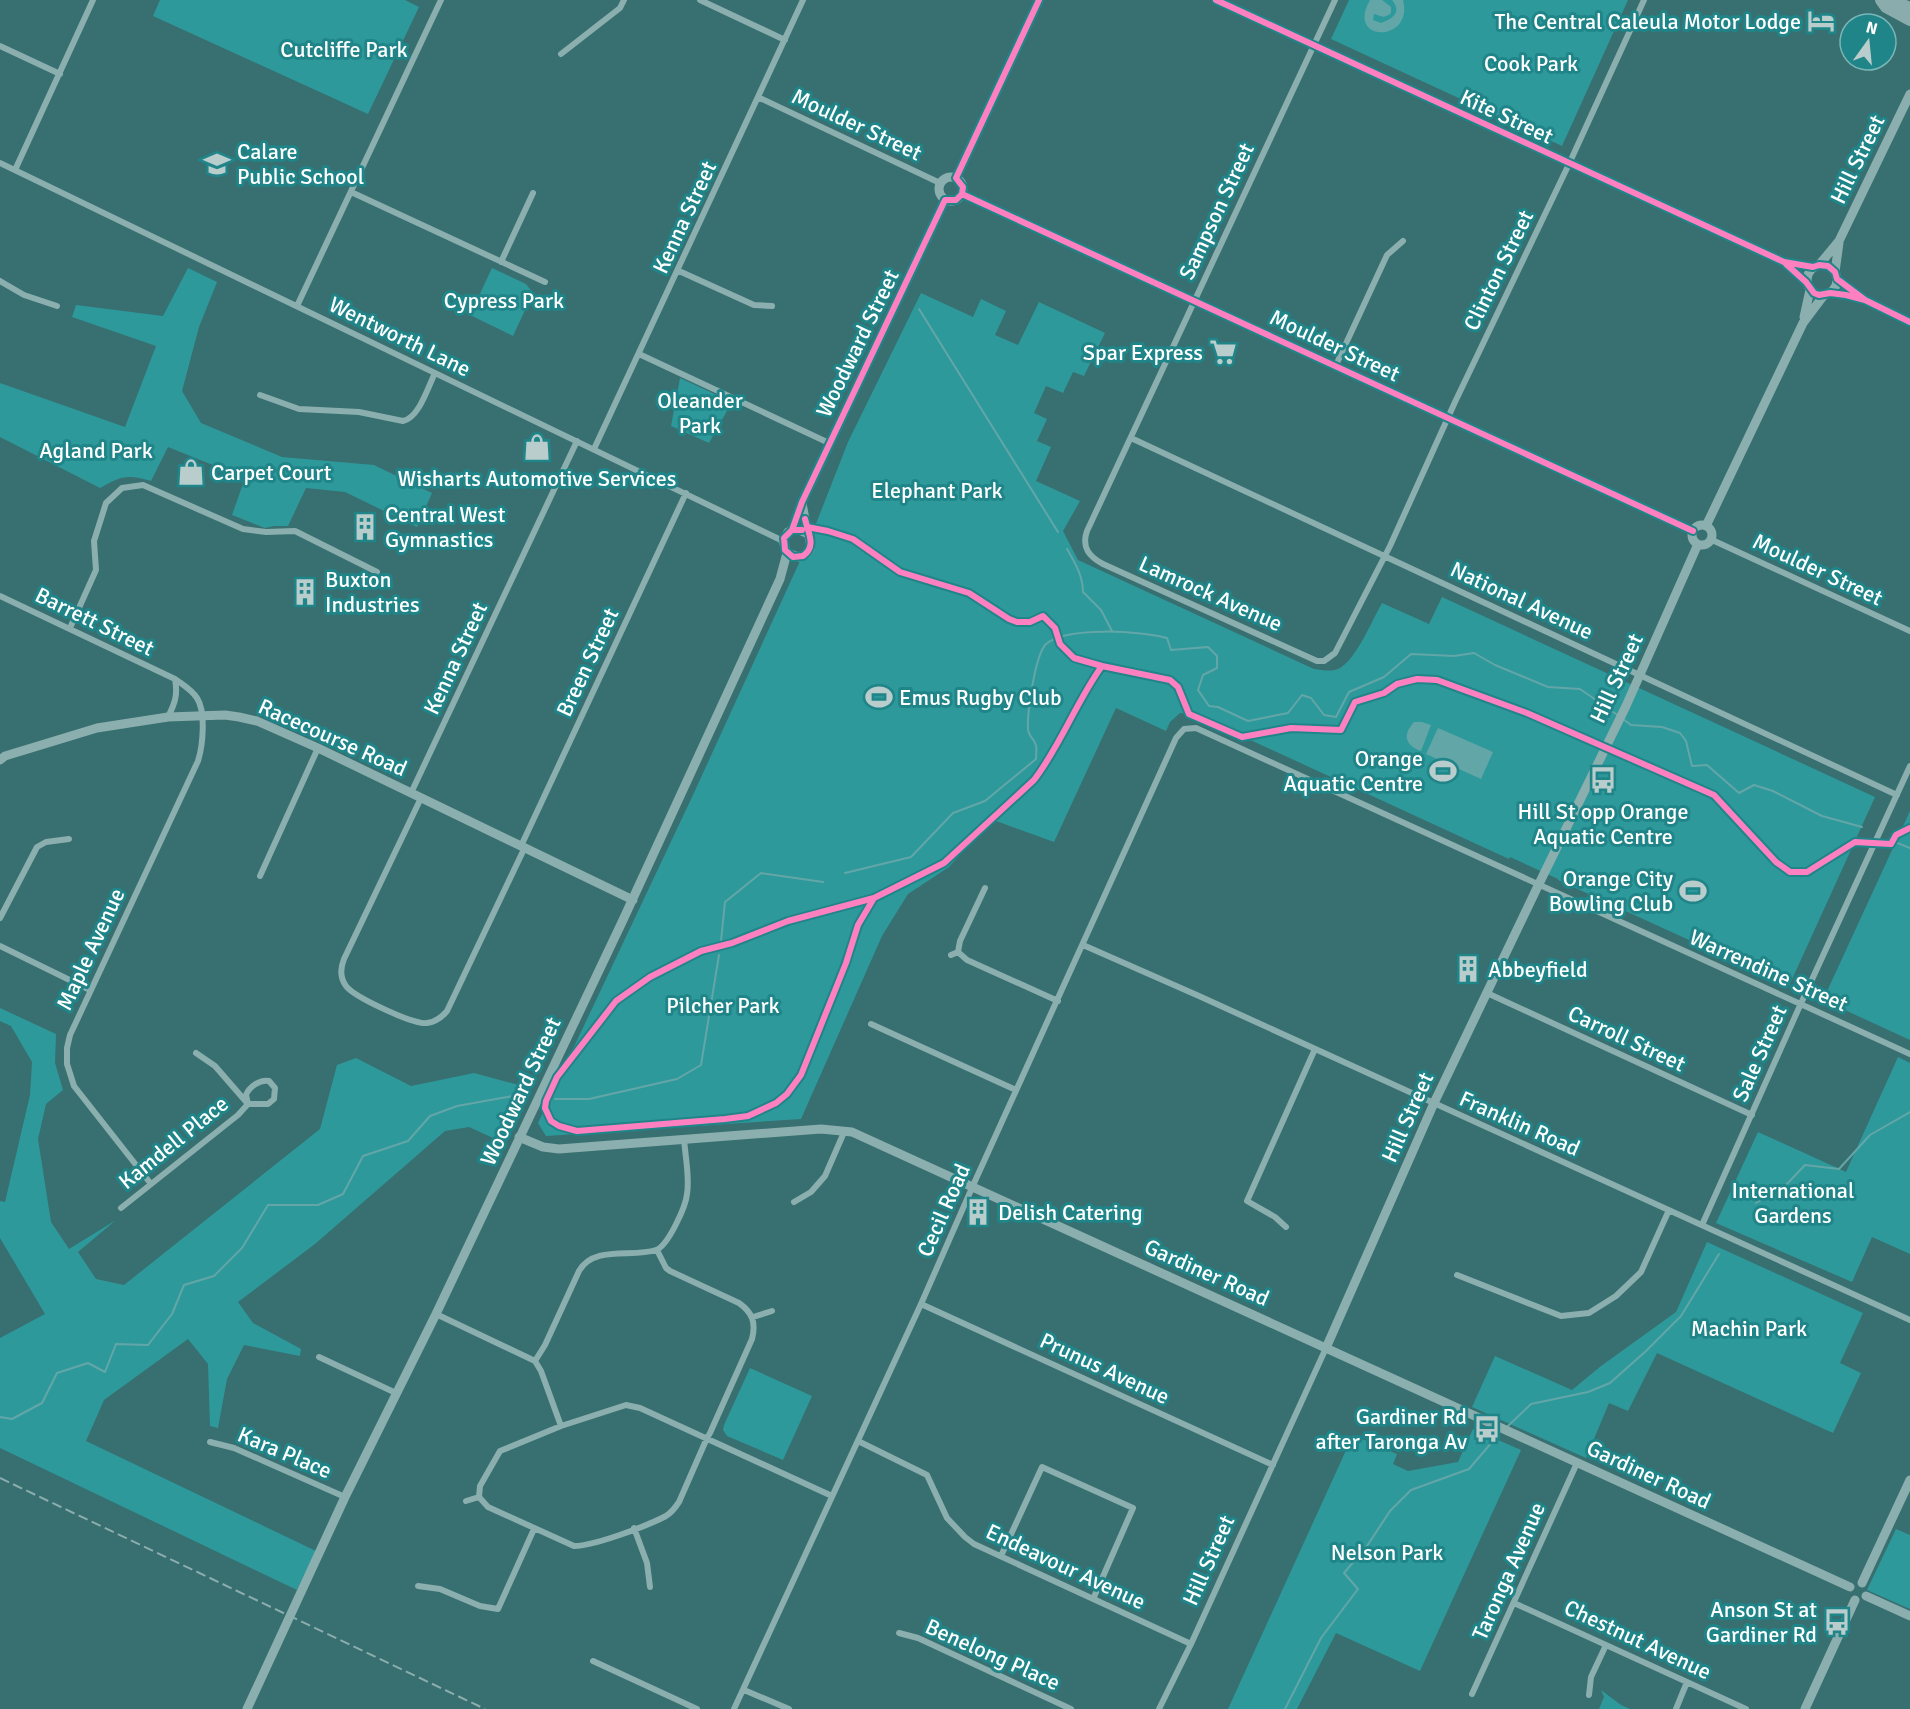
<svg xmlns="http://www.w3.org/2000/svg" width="1910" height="1709" viewBox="0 0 1910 1709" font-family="Signika,sans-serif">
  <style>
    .green { fill: #2e999b }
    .water { fill: #63a6a8 }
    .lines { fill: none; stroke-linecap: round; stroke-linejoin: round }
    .stream { stroke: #63a6a8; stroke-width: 2 }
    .minor { stroke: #8baeae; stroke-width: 6 }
    .tertiary { stroke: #8baeae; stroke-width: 9 }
    .trunk { stroke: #8bacac; stroke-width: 12 }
    .rail { stroke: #8cadad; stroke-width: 2; stroke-dasharray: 10 4.5; stroke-linecap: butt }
    .cycleway-casing { stroke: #208588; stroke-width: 10 }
    .cycleway { stroke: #ff80c0; stroke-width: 6 }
    .labels { text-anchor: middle; stroke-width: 6; stroke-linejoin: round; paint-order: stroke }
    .poi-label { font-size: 22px; fill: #fff; stroke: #208588; text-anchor: start }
    .park-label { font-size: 22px; fill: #fff; stroke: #208588 }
    .street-label { font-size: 22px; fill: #fff; stroke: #208588 }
  </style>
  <rect width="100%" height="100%" fill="#386f70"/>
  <!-- green -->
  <path class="green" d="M 160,0 L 405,0 L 419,7 L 368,114 L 153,16 Z
    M 1349,0 L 1628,0 L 1562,146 L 1331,39 Z
    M 188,268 L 217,282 L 199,327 L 182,391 L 201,423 L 282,457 L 374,465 L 432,493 L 417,527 L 345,492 L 306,488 L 288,526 L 274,526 L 265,528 L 232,515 L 245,478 L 168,447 L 151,481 C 127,474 121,476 100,488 L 0,437 L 0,383 L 125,427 L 156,346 L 72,317 L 76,305 L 163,316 Z
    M 492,268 L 526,284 L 533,293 L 513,336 L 470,315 Z
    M 921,293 L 973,317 L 981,299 L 1006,311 L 995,335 L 1018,345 L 1039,302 L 1105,333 L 1084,376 L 1073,372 L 1063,393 L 1046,386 L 1034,413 L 1047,419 L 1037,441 L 1051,447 L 1036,481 L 1080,501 L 1063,531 L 1078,560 L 1314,669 C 1322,670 1330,672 1338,669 C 1356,661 1372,620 1382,603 L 1429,624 L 1442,597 L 1875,797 L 1789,986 L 1558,880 L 1558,879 L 1510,857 L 1509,859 L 1194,714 L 1180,713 L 1170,722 L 1166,731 L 1116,708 L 1054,842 L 996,821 L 970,843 L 949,867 L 908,894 L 882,936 L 801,1119 L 546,1136 L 538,1123 L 693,795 L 810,539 L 848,442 Z
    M 680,378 L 732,402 L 709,443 L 671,426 Z
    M 1910,811 L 1910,1040 L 1823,1000 Z
    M 0,1008 L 56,1034 L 55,1063 L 63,1090 L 46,1104 L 38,1139 L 51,1222 L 69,1249 L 116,1220 L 78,1252 L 96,1279 L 124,1285 L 320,1129 L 337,1065 L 356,1058 L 411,1086 L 474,1073 L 530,1088 L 504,1143 L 469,1127 L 445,1131 L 315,1244 L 238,1302 L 253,1323 L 301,1349 L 300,1356 L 244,1345 L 227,1379 L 218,1428 L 210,1426 L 208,1364 L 188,1339 L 104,1400 L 86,1441 L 316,1551 L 297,1590 L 0,1448 L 0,1338 L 45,1314 L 0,1238 L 0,1201 L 5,1202 L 30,1095 L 32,1062 L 11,1026 L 0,1021 Z
    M 1898,1057 L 1910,1063 L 1910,1254 L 1872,1237 L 1852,1282 L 1716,1223 L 1758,1132 L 1846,1172 Z
    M 1707,1242 L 1863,1313 L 1840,1363 L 1861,1373 L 1833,1433 L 1657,1353 L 1628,1411 L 1609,1403 L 1586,1458 L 1472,1407 L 1495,1356 L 1572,1390 L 1601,1366 L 1676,1312 Z
    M 750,1368 L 812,1396 L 783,1460 L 727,1436 L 723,1430 L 724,1425 Z
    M 1473,1429 L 1521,1450 L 1420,1671 L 1336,1633 L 1297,1709 L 1228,1709 L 1353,1435 L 1397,1454 L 1393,1464 L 1408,1471 L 1458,1462 Z
    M 1896,1529 L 1910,1535 L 1910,1609 L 1867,1590 Z
    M 1601,1690 L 1621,1705 L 1630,1709 L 1599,1709 L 1604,1697 Z"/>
  <!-- water -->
  <path class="water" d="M 1370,0 L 1382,0 L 1391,7 L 1391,13 C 1383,20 1380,15 1374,14 L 1373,20 L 1381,23 C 1393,19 1402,12 1392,0 L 1403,0 C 1414,43 1345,43 1370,0 Z
    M 1414,722 L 1422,722 L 1431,725 L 1421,751 C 1405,745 1402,735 1414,722 Z
    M 1438,728 L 1493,752 L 1481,779 L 1426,754 Z"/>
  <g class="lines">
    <!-- stream -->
    <path class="stream" d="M 919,309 L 1058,532
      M 1067,549 C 1075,563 1083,576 1083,592 L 1101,610 L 1112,631
      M 1623,719 L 1631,725 L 1662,727 L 1680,733 L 1686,741 L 1692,766 L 1707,765 L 1739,793 L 1754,785 L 1773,791 L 1822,816 L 1862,827
      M 1895,842 L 1910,848
      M 845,873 L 911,857 L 953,813 L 985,801 L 1036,759 C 1036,755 1037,748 1036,745 C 1034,738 1028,736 1028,729 C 1027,713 1035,655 1046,644 C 1066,626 1142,631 1167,638 L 1171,650 L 1208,647 L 1217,656 L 1217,668 L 1203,675 L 1198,690 L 1209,706 L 1218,707 L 1248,721 L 1288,713 L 1302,695 L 1311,698 L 1324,715 L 1336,717 L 1349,692 L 1384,677 L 1411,654 L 1454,656 L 1474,653 L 1495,665 L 1548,687 L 1580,689 L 1619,716
      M 721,941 L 725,902 L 761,873 L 823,882
      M 555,1099 L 589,1099 L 677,1079 L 701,1065 L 719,955
      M 1756,1203 L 1784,1187 L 1805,1165 L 1839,1169 L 1870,1135 L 1910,1112
      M 0,1417 L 12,1419 L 42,1403 L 57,1373 L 88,1363 L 105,1372 L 116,1344 L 148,1345 L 172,1314 L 184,1285 L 214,1276 L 242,1248 L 268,1205 L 318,1205 L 343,1194 L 363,1156 L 408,1141 L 430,1116 L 457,1106 L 524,1094
      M 1508,1426 L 1531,1404 L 1588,1392 L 1610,1383 L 1646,1351 L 1681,1316 L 1719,1254
      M 1285,1709 L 1321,1638 L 1358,1589 L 1344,1573 L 1367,1546 L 1390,1511 L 1411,1490 L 1469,1469 L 1498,1435"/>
    <!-- minor -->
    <path class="minor" d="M 700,0 L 785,40
      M 1216,0 L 1784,262 L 1813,267
      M 1335,0 L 1087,531 C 1081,548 1090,557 1103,564 L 1317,661 L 1324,661 L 1335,653 L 1390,546 L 1455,402 L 1569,164 L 1644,0
      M 0,46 L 60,74
      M 561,54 L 620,8 L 624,0
      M 760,98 L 940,183
      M 0,163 L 783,541
      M 15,170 L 93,0
      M 351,192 L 545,282
      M 962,194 L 1693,531
      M 501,262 L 533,193
      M 1784,263 L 1806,282
      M 679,271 L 754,305 L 772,306
      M 1837,279 L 1860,297
      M 0,281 L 24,295 L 57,306
      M 1830,293 L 1865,300 L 1910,322
      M 297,306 L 441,0
      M 639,354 L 829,443
      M 1336,365 L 1387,255 L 1403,241
      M 260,395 L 299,409 L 359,412 L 403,421 C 419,418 428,387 435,373
      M 1131,438 L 1897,795
      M 594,449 L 803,0
      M 1710,539 L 1910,631
      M 0,596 L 175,679 C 183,685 191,689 197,698 C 206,712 203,745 198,761 L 70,1035 L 67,1048 L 67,1064 L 74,1086 L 151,1184
      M 70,628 L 96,570 L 94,541 L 106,503 L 122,488 L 143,485 L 243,529 L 266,532 L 295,531 L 377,572
      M 168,717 C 175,703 178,695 175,679
      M 411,793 L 577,441
      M 421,798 L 344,959 C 340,969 340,978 346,986 C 354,997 414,1025 427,1023 C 436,1022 442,1017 447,1011 L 525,847
      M 521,846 L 686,493
      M 260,876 L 318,748
      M 0,918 L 37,847 L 46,842 L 69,839
      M 1083,945 L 1199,996 L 1910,1320
      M 0,946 L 90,990
      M 958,952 L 967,960 L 1058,1001
      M 951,955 L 958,952 L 960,941 L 985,888
      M 1487,993 L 1752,1115
      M 871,1024 L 1016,1090
      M 794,1202 L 811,1192 L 825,1176 L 845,1130
      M 121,1208 L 238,1115 L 248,1104 L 246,1095 C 249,1087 260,1079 269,1081 L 275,1088 L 274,1099 L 268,1104 L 248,1104 L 215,1066 L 196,1053
      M 1702,1225 L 1798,1010 L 1910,766
      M 1286,1227 L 1275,1217 L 1247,1201 L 1315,1049
      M 657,1250 L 666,1268 L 670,1271 L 739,1303 C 753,1313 756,1323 752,1339 L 710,1433 L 707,1438 L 679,1502 C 675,1508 671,1513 666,1516 C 647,1526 594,1546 574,1546 L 488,1507 L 479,1497 L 480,1486 L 500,1451 L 561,1426 L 626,1405 L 640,1408 L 832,1496
      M 1457,1275 L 1561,1316 L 1589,1313 L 1616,1296 L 1641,1272 L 1669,1210
      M 921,1304 L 1273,1465
      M 436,1314 L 535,1361 L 541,1371 L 561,1426
      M 753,1317 L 772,1311
      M 319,1357 L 396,1393
      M 535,1361 L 545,1345 L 579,1271 C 594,1245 632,1258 656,1250 C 668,1246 686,1206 687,1194 C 690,1177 685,1156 684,1138
      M 858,1441 L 927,1475 L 947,1518 L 965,1537 L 974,1544 L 1191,1644
      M 210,1442 L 234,1448 L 345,1497
      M 466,1501 L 479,1497
      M 634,1528 L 647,1563 L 650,1587
      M 1001,1556 L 1042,1467 L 1133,1508 L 1094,1597
      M 418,1586 L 440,1589 L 480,1606 L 498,1609 L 534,1529
      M 1514,1603 L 1746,1709
      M 899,1633 L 918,1638 L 1071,1709
      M 593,1661 L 697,1709
      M 744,1690 L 789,1709
      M 1472,1694 L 1577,1463
      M 1589,1695 L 1591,1677 L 1606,1645
      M 734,1709 L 921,1304 L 975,1181 L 1176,738 L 1184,729 L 1196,728 L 1910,1054
      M 1159,1709 L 1191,1644 L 1326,1348
      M 1676,1709 L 1687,1682"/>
    <!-- tertiary -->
    <path class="tertiary" d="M939 189a12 12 0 1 1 24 0a12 12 0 1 1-24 0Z
      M 956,178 L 1039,0
      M1807 280a15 15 0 1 1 30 0a15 15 0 1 1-30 0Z
      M 1819,265 L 1839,241 L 1910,94
      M 1835,272 L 1839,243
      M 1804,317 L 1810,290
      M 802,504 C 804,512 805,521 807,529 C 810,542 816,552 799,557 L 787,553 L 783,541 L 788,532 L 797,529 L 808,534
      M1692 535a10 10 0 1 1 20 0a10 10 0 1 1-20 0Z
      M 1706,526 L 1803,323 L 1824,295
      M 792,530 L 802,502 L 945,200
      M 0,760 L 5,756 L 97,728 L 168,717 L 225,715 L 239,717 L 257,721 L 318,748 L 633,900
      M 519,1137 L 543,1147 L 559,1149 L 821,1129 L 852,1132 L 1850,1587
      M 1326,1348 L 1434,1103 L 1536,890 L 1626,706 L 1698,544
      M 1862,1583 L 1910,1480
      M 1866,1596 L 1910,1616
      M 247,1709 L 345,1497 L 436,1314 L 623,920 L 780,579 L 787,553
      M 1805,1709 L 1855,1600"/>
    <!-- trunk -->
    <path class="trunk" d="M 1881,0 L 1886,7 L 1910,20
      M 1891,0 L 1910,8"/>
    <!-- rail -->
    <path class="rail" d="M 0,1478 L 485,1709"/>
    <defs>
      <path id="cycleway" d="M 1216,0 L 1784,262 L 1813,267 L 1819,265 L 1828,266 L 1835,272 L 1837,279 L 1865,300
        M 962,194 L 1693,531
        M 1786,264 L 1806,282 L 1814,293 L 1819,295 L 1830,293 L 1846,295 L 1865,300 L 1910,322
        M 807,527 L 828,531 L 853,539 L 900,572 L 969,593 L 1009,619 L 1017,622 L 1030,622 L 1043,616 L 1055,628 L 1060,644 L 1074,658 L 1102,666
        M 792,530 L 802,502 L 945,200 L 956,200 L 962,194 L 963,187 L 956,178 L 1039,0
        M 802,530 L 792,530 L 784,538 L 785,550 L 793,557 L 803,556 C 817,546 808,533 805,519
        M 874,898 L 858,925 L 846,963 L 801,1075 L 787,1094 L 776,1103 L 748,1116 L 725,1119 L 577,1131 L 559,1126 L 551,1121 L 545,1108 L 546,1101 L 557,1077 L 616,1001 L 650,977 L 701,951 L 732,943 L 788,921 L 874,898 L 944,863 L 1034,780 C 1061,745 1076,702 1102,666 L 1170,680 L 1178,687 L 1189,714 L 1242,737 L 1291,728 L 1341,730 L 1355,702 L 1384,693 L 1397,684 L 1417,679 L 1437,680 L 1527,713 L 1714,795 L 1776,862 L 1790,872 L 1807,872 L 1855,842 L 1891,844 L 1896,835 L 1910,828"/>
    </defs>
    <!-- cycleway casing -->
    <use href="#cycleway" class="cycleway-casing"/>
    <!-- cycleway -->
    <use href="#cycleway" class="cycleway"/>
  </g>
  <!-- icons -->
  <defs>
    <symbol id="hotel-bare" viewBox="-9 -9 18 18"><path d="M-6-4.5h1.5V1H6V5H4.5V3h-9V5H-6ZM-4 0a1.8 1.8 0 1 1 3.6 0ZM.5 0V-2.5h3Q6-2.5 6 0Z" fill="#b9cdcd" stroke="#208588" stroke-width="2.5" paint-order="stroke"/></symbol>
    <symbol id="school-bare" viewBox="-9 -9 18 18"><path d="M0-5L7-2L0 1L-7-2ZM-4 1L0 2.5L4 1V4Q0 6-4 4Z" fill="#b9cdcd" stroke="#208588" stroke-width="2.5" paint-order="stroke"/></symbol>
    <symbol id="supermarket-bare" viewBox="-9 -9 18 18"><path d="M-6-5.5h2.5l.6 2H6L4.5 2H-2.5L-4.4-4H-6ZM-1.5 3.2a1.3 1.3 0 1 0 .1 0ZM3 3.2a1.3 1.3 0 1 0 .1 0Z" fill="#b9cdcd" stroke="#208588" stroke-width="2.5" paint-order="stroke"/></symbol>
    <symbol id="shop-bare" viewBox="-9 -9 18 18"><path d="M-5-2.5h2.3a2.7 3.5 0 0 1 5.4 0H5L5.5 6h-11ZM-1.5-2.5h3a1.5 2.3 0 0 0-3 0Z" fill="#b9cdcd" stroke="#208588" stroke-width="2.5" paint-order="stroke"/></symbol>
    <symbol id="building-bare" viewBox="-9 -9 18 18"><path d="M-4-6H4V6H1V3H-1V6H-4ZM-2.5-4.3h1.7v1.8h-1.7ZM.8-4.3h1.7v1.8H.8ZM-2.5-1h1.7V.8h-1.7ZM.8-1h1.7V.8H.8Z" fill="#b9cdcd" stroke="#208588" stroke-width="2.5" paint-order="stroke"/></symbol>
    <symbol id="stadium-bare" viewBox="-9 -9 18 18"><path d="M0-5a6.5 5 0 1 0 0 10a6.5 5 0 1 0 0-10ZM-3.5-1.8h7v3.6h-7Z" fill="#b9cdcd" stroke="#208588" stroke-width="2.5" paint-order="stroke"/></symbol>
    <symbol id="bus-bare" viewBox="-9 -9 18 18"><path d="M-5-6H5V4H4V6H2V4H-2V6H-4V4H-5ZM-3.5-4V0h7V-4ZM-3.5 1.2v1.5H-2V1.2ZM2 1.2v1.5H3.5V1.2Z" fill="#b9cdcd" stroke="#208588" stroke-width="2.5" paint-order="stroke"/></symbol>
  </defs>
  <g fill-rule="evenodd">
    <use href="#hotel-bare" x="1802" y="2" width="38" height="38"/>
    <use href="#school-bare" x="198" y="145" width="38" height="38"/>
    <use href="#supermarket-bare" x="1204" y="333" width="38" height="38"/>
    <use href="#shop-bare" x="518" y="428" width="38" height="38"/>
    <use href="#shop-bare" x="172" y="453" width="38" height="38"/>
    <use href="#building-bare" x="346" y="508" width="38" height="38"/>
    <use href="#building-bare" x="286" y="573" width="38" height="38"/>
    <use href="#stadium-bare" x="860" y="678" width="38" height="38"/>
    <use href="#stadium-bare" x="1424" y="752" width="38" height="38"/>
    <use href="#bus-bare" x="1584" y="761" width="38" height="38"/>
    <use href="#stadium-bare" x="1674" y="872" width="38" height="38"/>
    <use href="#building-bare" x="1449" y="950" width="38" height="38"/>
    <use href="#building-bare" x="959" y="1193" width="38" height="38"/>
    <use href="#bus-bare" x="1468" y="1410" width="38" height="38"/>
    <use href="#bus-bare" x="1818" y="1603" width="38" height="38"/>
  </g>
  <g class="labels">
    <!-- poi labels -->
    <g class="poi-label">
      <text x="1801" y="29" text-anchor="end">The Central Caleula Motor Lodge</text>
      <text x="237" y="159">Calare<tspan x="237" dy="25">Public School</tspan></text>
      <text x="1203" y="360" text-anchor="end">Spar Express</text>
      <text x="211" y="480">Carpet Court</text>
      <text x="537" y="486" text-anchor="middle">Wisharts Automotive Services</text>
      <text x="385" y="522">Central West<tspan x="385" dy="25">Gymnastics</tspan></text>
      <text x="325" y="587">Buxton<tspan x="325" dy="25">Industries</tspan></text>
      <text x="899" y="705">Emus Rugby Club</text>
      <text x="1423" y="766" text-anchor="end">Orange<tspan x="1423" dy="25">Aquatic Centre</tspan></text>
      <text x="1603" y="819" text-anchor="middle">Hill St opp Orange<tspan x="1603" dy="25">Aquatic Centre</tspan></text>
      <text x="1673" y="886" text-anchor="end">Orange City<tspan x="1673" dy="25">Bowling Club</tspan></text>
      <text x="1488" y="977">Abbeyfield</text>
      <text x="998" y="1220">Delish Catering</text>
      <text x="1467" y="1424" text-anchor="end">Gardiner Rd<tspan x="1467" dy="25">after Taronga Av</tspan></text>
      <text x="1817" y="1617" text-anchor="end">Anson St at<tspan x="1817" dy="25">Gardiner Rd</tspan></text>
    </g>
    <!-- park labels -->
    <g class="park-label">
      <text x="344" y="57">Cutcliffe Park</text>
      <text x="1531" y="71">Cook Park</text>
      <text x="504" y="308">Cypress Park</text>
      <text x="700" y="408">Oleander<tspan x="700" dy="25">Park</tspan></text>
      <text x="96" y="458">Agland Park</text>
      <text x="937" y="498">Elephant Park</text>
      <text x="723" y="1013">Pilcher Park</text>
      <text x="1793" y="1198">International<tspan x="1793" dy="25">Gardens</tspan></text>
      <text x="1749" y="1336">Machin Park</text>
      <text x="1387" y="1560">Nelson Park</text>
    </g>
    <!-- street labels -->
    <g class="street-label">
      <text transform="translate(1507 116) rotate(25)" y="8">Kite Street</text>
      <text transform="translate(857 124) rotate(25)" y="8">Moulder Street</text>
      <text transform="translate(1857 159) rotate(-64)" y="8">Hill Street</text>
      <text transform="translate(1216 211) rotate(-65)" y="8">Sampson Street</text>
      <text transform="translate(684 217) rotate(-65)" y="8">Kenna Street</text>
      <text transform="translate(1498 270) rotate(-64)" y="8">Clinton Street</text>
      <text transform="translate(400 336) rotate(26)" y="8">Wentworth Lane</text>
      <text transform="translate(857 343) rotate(-64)" y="8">Woodward Street</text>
      <text transform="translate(1335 345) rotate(25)" y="8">Moulder Street</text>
      <text transform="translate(1818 569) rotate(25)" y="8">Moulder Street</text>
      <text transform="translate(1211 593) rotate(24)" y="8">Lamrock Avenue</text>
      <text transform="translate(1522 600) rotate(25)" y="8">National Avenue</text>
      <text transform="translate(95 621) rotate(26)" y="8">Barrett Street</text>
      <text transform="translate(455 658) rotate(-65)" y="8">Kenna Street</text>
      <text transform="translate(587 662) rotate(-65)" y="8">Breen Street</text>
      <text transform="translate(1616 678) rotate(-65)" y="8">Hill Street</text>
      <text transform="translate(333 737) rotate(24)" y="8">Racecourse Road</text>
      <text transform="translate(90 949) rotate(-65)" y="8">Maple Avenue</text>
      <text transform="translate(1769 970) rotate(24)" y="8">Warrendine Street</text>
      <text transform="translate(1627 1038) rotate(25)" y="8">Carroll Street</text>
      <text transform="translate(1759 1053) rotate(-66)" y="8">Sale Street</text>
      <text transform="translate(520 1091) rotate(-65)" y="8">Woodward Street</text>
      <text transform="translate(1407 1117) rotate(-66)" y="8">Hill Street</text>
      <text transform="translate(1520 1123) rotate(24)" y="8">Franklin Road</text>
      <text transform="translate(173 1142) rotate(-39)" y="8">Kamdell Place</text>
      <text transform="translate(943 1210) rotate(-66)" y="8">Cecil Road</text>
      <text transform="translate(1207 1272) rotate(24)" y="8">Gardiner Road</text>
      <text transform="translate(1105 1368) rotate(25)" y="8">Prunus Avenue</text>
      <text transform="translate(285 1452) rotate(23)" y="8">Kara Place</text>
      <text transform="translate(1649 1474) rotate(25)" y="8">Gardiner Road</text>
      <text transform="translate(1208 1560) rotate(-66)" y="8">Hill Street</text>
      <text transform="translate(1066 1566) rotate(25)" y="8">Endeavour Avenue</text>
      <text transform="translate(1508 1571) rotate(-66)" y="8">Taronga Avenue</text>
      <text transform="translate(1638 1639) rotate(25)" y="8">Chestnut Avenue</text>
      <text transform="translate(993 1654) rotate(24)" y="8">Benelong Place</text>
    </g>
  </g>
  <!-- north arrow -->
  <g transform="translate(1868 42) rotate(15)"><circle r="28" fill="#208588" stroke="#79b6b8" stroke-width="1.5"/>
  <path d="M0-4.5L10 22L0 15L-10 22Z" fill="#b9cdcd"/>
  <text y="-9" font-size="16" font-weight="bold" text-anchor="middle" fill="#ffffff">N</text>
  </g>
</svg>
